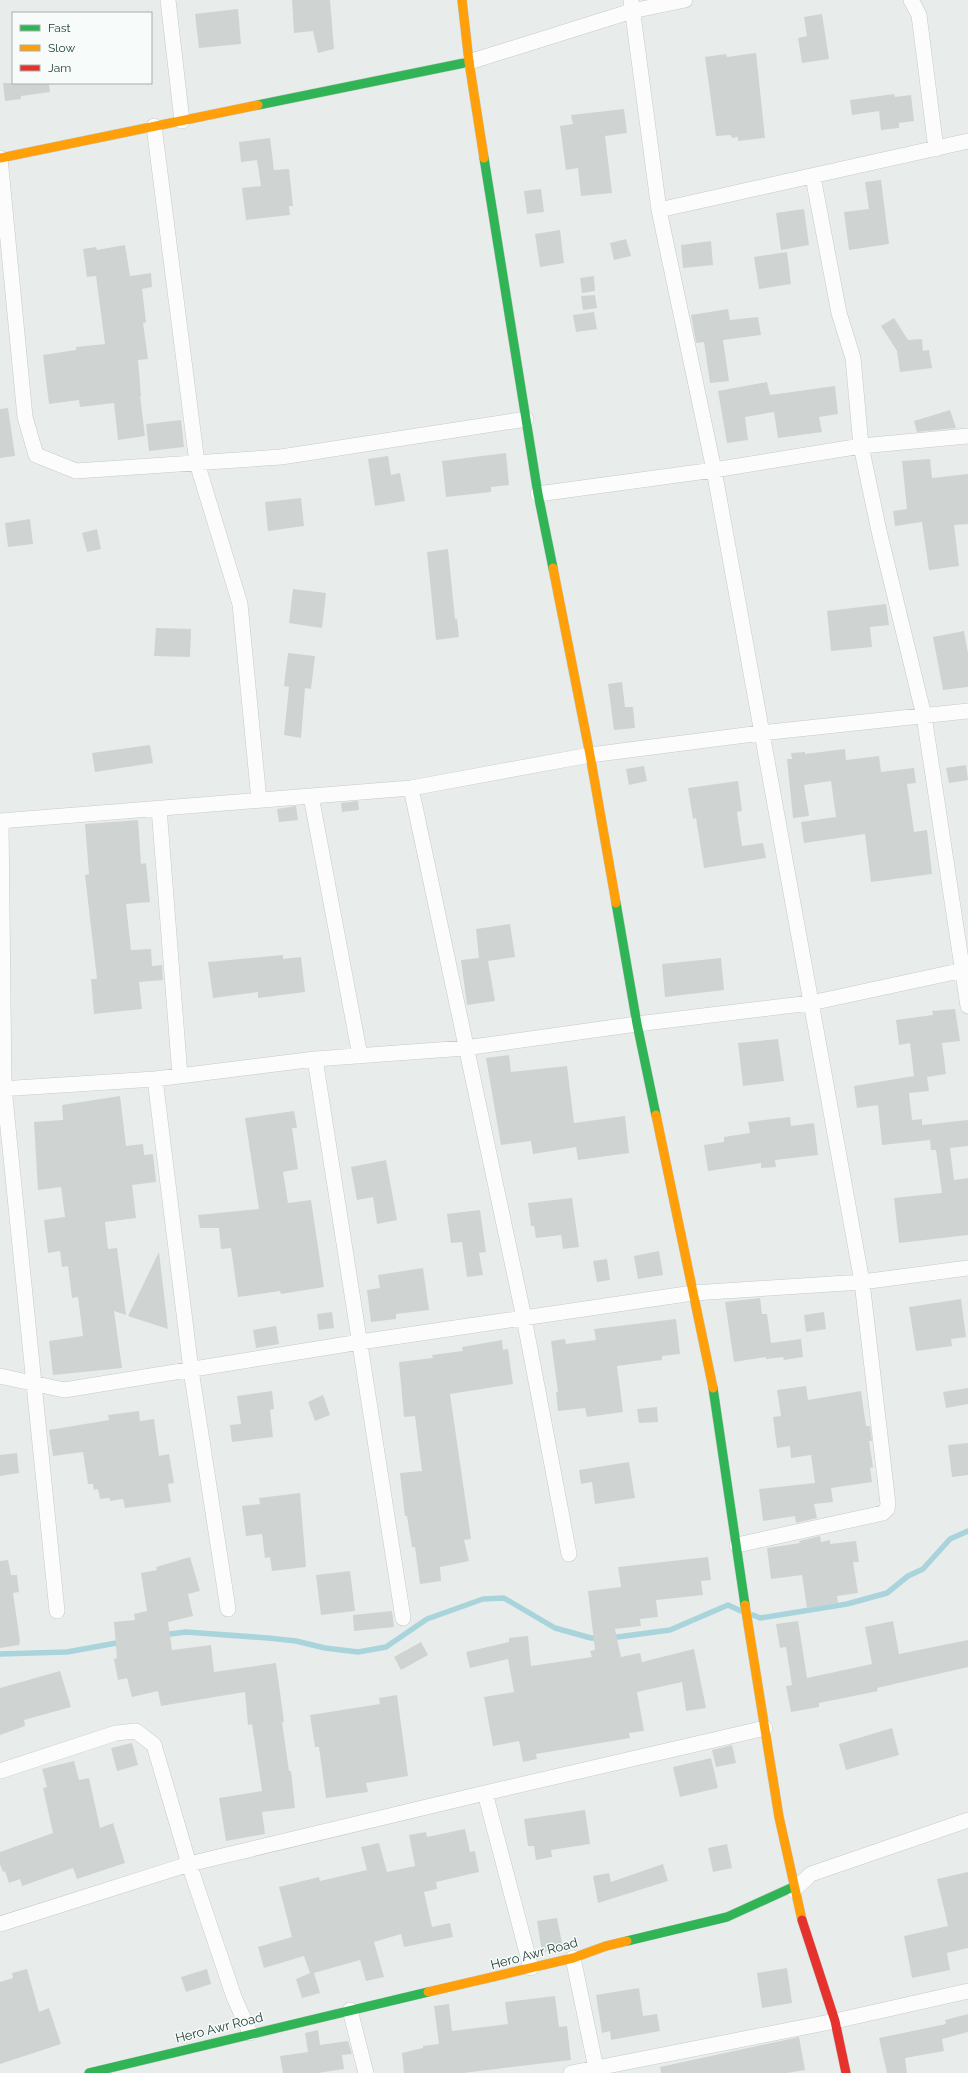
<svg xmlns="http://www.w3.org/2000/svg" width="968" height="2073" viewBox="0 0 968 2073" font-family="Raleway,sans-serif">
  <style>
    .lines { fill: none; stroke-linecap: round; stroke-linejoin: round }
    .stream { stroke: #a9d4db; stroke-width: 5.5 }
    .building { fill: #cfd4d2 }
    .street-casing { stroke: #c5cac8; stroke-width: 16 }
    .fast-casing { stroke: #c3cbc8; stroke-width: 10 }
    .slow-casing { stroke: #c3cbc8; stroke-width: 10 }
    .jam-casing { stroke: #c3cbc8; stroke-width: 10 }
    .street { stroke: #fcfcfc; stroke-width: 15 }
    .fast { stroke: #30b455; stroke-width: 9 }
    .slow { stroke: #ff9f0a; stroke-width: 9 }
    .jam { stroke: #e5322d; stroke-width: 9 }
    .labels { text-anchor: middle; stroke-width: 3; stroke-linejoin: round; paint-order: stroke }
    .street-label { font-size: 13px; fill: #24423a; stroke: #f7fbf9 }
  </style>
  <rect width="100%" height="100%" fill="#e8edeb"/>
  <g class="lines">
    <!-- stream -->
    <path class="stream" d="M 753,1615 L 760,1618 L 847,1604 L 887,1593 L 908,1576 L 923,1569 L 950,1539 L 968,1531
      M 162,1635 L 186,1632 L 268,1638 L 296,1641 L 325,1648 L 358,1652 L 386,1647 L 427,1619 L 483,1599 L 504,1598 L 555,1628 L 591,1638 L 600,1638
      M 610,1638 L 670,1630 L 728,1605 L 741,1611
      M 0,1654 L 67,1652 L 122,1642"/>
  </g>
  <!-- building -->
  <path class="building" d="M 292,0 L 330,0 L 334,49 L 318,53 L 313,31 L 294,33 Z
    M 238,9 L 241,44 L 199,48 L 195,14 Z
    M 822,14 L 829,59 L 802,63 L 798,38 L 807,36 L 804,17 Z
    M 756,53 L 765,138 L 738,141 L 738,137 L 732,138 L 731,135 L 716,136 L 705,57 L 726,54 L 727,57 Z
    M 3,83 L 49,83 L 50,92 L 21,96 L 21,99 L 5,101 Z
    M 894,94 L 895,97 L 911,95 L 914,121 L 899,123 L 899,128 L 881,130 L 879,111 L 852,115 L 850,100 Z
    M 624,109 L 627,133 L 605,136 L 612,193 L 581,196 L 578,168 L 566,170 L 560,126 L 573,124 L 571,115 Z
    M 270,138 L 274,170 L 289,169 L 293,206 L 289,206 L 290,215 L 246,220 L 242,188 L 261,186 L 257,160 L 241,162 L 239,142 Z
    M 881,180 L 889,244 L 849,250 L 844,212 L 869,209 L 865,182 Z
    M 541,189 L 544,212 L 527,214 L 524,191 Z
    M 804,209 L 809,245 L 781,250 L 776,213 Z
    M 560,230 L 564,263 L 540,267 L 535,234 Z
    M 626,239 L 631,256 L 614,260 L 610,243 Z
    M 711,241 L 713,265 L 683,268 L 681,245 Z
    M 125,245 L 130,276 L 151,273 L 152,287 L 142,289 L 146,322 L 143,323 L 148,359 L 138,360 L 141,396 L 140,396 L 145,436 L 118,440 L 114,403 L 80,407 L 79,400 L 49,404 L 43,355 L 76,350 L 76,347 L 105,344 L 96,276 L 87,277 L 83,249 L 96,247 L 97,250 Z
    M 787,252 L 791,284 L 759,289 L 754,257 Z
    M 594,276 L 595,291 L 582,293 L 580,278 Z
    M 595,295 L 597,308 L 583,310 L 581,296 Z
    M 728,309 L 730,320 L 758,317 L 761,335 L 723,340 L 729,381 L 710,383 L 704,342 L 696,343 L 691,315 Z
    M 594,312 L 597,329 L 576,332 L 573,315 Z
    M 894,318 L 908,340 L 922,339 L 923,351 L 929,350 L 932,368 L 900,372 L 897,351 L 881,326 Z
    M 767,382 L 770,395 L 835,386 L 838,414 L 819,417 L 822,432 L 778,438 L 774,412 L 745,417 L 748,440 L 727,443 L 718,391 Z
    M 8,408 L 15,456 L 0,458 L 0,409 Z
    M 950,410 L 956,428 L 917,432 L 914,421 Z
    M 181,420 L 184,447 L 149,451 L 146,424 Z
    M 506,453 L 509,485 L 491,487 L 491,492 L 446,497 L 442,461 Z
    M 388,456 L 391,475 L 400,473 L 405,501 L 375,506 L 368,459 Z
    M 930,459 L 932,478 L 968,474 L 968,524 L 954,525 L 959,566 L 929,570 L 922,522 L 895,526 L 893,511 L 907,509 L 902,461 Z
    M 301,498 L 304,526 L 268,531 L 265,502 Z
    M 30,519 L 33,544 L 8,547 L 5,523 Z
    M 97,529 L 101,549 L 87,552 L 82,533 Z
    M 448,549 L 455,619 L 457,619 L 459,637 L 436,640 L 427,552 Z
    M 293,589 L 326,593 L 322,628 L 289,623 Z
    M 886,604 L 889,625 L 870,627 L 872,647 L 831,651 L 827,611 Z
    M 156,628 L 191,629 L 190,657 L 154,656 Z
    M 964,631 L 968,653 L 968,687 L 943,690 L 933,637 Z
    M 288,653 L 315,656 L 311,689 L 305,688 L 301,738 L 284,735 L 289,687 L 284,686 Z
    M 622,682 L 625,707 L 633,707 L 635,728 L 614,730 L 608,684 Z
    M 150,745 L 153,763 L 95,772 L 92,753 Z
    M 845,749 L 846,760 L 879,756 L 881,772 L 914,768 L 916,783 L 907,784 L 914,832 L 927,830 L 932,874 L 871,882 L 865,834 L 804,843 L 801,822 L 836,817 L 831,781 L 804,785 L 809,816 L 793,818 L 787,759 L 792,759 L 791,753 L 805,752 L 805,754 Z
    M 966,765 L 968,780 L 949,783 L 946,768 Z
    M 644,766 L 647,781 L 629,785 L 626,769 Z
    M 738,781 L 742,811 L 737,812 L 742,846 L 763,843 L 766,858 L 704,868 L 696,818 L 693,819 L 688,788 Z
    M 358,801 L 359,810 L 342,812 L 341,803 Z
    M 296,806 L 298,820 L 279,822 L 277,809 Z
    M 138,820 L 141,864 L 146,863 L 150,902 L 126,904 L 131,950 L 151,949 L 152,966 L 162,965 L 163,980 L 139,982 L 142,1009 L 94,1014 L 91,979 L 97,979 L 85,875 L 89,874 L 85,824 Z
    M 510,924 L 515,957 L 488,961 L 495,1001 L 467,1005 L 461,960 L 479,958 L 476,929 Z
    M 283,955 L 283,959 L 301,957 L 305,992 L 258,998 L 258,992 L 213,998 L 208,962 Z
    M 721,958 L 724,990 L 665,997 L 662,964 Z
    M 955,1009 L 960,1041 L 942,1043 L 946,1074 L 927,1077 L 929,1091 L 909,1093 L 912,1120 L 922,1119 L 922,1125 L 968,1120 L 968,1146 L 950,1148 L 954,1180 L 968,1178 L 968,1235 L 899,1243 L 894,1198 L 942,1193 L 936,1150 L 931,1150 L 930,1140 L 882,1145 L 878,1105 L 857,1108 L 854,1086 L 914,1076 L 910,1043 L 899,1045 L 896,1020 L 933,1015 L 932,1011 Z
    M 778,1039 L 784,1081 L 743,1086 L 738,1043 Z
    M 509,1055 L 511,1072 L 567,1066 L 574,1123 L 625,1116 L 629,1153 L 578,1160 L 576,1147 L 533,1154 L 531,1141 L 501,1145 L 486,1058 Z
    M 120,1096 L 126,1146 L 143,1144 L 144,1155 L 153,1154 L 156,1182 L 132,1185 L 136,1218 L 105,1222 L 108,1249 L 117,1248 L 126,1315 L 114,1311 L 122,1368 L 53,1375 L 49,1341 L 83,1336 L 78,1297 L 72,1298 L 68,1266 L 62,1267 L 60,1251 L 48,1253 L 44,1220 L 65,1217 L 61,1187 L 38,1190 L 34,1122 L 63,1120 L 62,1105 Z
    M 294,1111 L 297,1128 L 292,1128 L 298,1169 L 283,1172 L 288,1203 L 311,1200 L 324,1287 L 281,1294 L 280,1291 L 238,1297 L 231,1248 L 221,1249 L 219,1228 L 200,1228 L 198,1215 L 259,1209 L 245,1118 Z
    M 790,1117 L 791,1126 L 814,1123 L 818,1155 L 775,1160 L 776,1167 L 761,1168 L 761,1163 L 708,1171 L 704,1145 L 724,1142 L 724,1137 L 750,1133 L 748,1122 Z
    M 386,1160 L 397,1220 L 377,1224 L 373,1197 L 357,1200 L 351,1167 Z
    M 572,1198 L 579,1247 L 563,1249 L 561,1235 L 536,1238 L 534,1226 L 531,1226 L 528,1203 Z
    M 480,1210 L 486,1252 L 479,1253 L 483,1275 L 467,1277 L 462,1242 L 451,1243 L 447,1214 Z
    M 659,1251 L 663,1275 L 638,1279 L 634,1256 Z
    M 159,1252 L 168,1329 L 128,1316 Z
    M 607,1259 L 610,1280 L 597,1282 L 593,1261 Z
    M 423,1268 L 429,1310 L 396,1314 L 396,1319 L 371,1322 L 367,1290 L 380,1288 L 378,1275 Z
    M 760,1298 L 762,1314 L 767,1314 L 771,1343 L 801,1339 L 803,1357 L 784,1360 L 783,1357 L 766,1359 L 766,1357 L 734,1362 L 725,1302 Z
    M 961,1299 L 966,1337 L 951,1339 L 952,1346 L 916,1351 L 909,1307 Z
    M 332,1312 L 334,1328 L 319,1330 L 317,1314 Z
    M 824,1312 L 826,1329 L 806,1332 L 804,1315 Z
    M 676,1319 L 680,1354 L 662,1356 L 662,1360 L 617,1366 L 623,1412 L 587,1417 L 585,1408 L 558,1411 L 556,1392 L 558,1392 L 551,1341 L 565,1339 L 566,1344 L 596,1340 L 594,1329 Z
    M 276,1326 L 279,1344 L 256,1348 L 253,1330 Z
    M 502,1340 L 503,1350 L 508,1349 L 513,1384 L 450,1394 L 471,1539 L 464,1540 L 469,1561 L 440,1567 L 441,1581 L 420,1584 L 415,1547 L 412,1547 L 407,1516 L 405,1516 L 400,1473 L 422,1471 L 415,1416 L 404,1417 L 399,1362 L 433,1358 L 432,1355 L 463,1351 L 462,1347 Z
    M 806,1386 L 808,1400 L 861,1391 L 866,1426 L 870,1426 L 872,1441 L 869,1441 L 873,1467 L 870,1468 L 872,1482 L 831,1488 L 833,1502 L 814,1504 L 817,1518 L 796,1523 L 795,1516 L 763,1521 L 759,1489 L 815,1483 L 811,1455 L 791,1458 L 790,1446 L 777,1448 L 773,1417 L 781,1416 L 777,1390 Z
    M 968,1388 L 968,1404 L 946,1408 L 943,1392 Z
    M 272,1391 L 274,1409 L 270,1410 L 273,1437 L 232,1442 L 230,1425 L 241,1424 L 237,1396 Z
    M 323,1395 L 330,1415 L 315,1421 L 308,1402 Z
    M 657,1407 L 658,1422 L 639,1423 L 637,1409 Z
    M 139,1411 L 140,1421 L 154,1419 L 159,1456 L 169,1454 L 174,1483 L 168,1484 L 171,1502 L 125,1508 L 123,1499 L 110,1501 L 110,1498 L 100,1499 L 98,1489 L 94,1490 L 93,1484 L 88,1484 L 83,1452 L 53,1456 L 49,1430 L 109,1420 L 108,1415 Z
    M 968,1443 L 968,1475 L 952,1477 L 948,1445 Z
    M 17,1453 L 19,1473 L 0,1476 L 0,1455 Z
    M 629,1462 L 635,1498 L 595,1504 L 592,1482 L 581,1484 L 579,1470 Z
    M 300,1493 L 306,1567 L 272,1571 L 270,1557 L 265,1558 L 262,1534 L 246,1536 L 242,1506 L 260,1504 L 259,1498 Z
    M 820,1536 L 821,1542 L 830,1540 L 830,1544 L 856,1541 L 859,1562 L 853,1562 L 858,1593 L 837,1596 L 838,1603 L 807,1608 L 802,1575 L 771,1579 L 767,1548 L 800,1543 L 799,1541 Z
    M 190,1557 L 200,1591 L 188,1594 L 193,1616 L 168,1622 L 172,1650 L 211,1645 L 214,1672 L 276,1663 L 284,1722 L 282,1722 L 289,1771 L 291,1771 L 295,1808 L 262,1812 L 265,1834 L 226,1841 L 219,1798 L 262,1791 L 252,1724 L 248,1725 L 245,1692 L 161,1706 L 158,1691 L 132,1697 L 127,1678 L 118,1680 L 114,1659 L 117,1658 L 114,1622 L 135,1620 L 134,1614 L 147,1611 L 141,1573 L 157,1570 L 156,1567 Z
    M 708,1557 L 711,1580 L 701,1581 L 703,1595 L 656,1600 L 658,1617 L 640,1619 L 641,1626 L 615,1629 L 621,1657 L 640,1653 L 642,1662 L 694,1649 L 706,1708 L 686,1711 L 682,1682 L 637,1692 L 644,1731 L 629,1733 L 630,1738 L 536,1754 L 537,1759 L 523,1762 L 519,1741 L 493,1746 L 484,1697 L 514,1692 L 508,1659 L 470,1668 L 466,1652 L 509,1642 L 509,1638 L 528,1636 L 531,1666 L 592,1657 L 590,1651 L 595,1650 L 588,1591 L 621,1587 L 618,1567 Z
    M 8,1560 L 11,1575 L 17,1575 L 19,1592 L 13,1593 L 20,1641 L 19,1645 L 0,1648 L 0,1561 Z
    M 350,1571 L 355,1611 L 321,1615 L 316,1575 Z
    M 392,1611 L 394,1627 L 354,1631 L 353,1615 Z
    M 798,1621 L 807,1678 L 872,1664 L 865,1627 L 893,1621 L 899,1654 L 968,1640 L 968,1667 L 877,1688 L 878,1691 L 819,1703 L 819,1707 L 791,1712 L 786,1686 L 792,1685 L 786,1647 L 780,1648 L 776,1624 Z
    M 421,1642 L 428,1655 L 401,1670 L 394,1657 Z
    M 60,1671 L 71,1707 L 24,1720 L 25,1726 L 0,1735 L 0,1688 Z
    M 397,1695 L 408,1776 L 366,1783 L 368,1792 L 326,1798 L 319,1747 L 315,1747 L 310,1715 L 380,1704 L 379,1698 Z
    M 892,1728 L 899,1755 L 846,1770 L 839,1744 Z
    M 132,1743 L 138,1765 L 117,1771 L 111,1748 Z
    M 732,1745 L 736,1763 L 716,1767 L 712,1750 Z
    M 711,1758 L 718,1788 L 680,1797 L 673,1767 Z
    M 74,1761 L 79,1780 L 89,1778 L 100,1828 L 113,1823 L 125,1863 L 77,1879 L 73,1868 L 22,1886 L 20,1879 L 9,1883 L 5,1871 L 3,1872 L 0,1864 L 0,1852 L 53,1833 L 43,1788 L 47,1787 L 42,1769 Z
    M 585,1810 L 590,1844 L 551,1850 L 552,1857 L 536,1860 L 534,1846 L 528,1846 L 524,1819 Z
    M 465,1829 L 470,1852 L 475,1851 L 479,1872 L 436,1882 L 437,1889 L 424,1892 L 432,1927 L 450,1923 L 453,1937 L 404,1947 L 401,1934 L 374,1942 L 384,1977 L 366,1981 L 360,1960 L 314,1973 L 320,1993 L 302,1998 L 296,1979 L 310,1973 L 304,1956 L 264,1968 L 258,1947 L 292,1937 L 279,1887 L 319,1877 L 320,1881 L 367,1870 L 361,1847 L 379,1843 L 387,1872 L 415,1866 L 409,1835 L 426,1832 L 427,1837 Z
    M 727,1844 L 732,1868 L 713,1872 L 708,1848 Z
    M 663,1864 L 668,1881 L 598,1903 L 593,1876 L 609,1873 L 611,1882 Z
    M 968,1872 L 968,1948 L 947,1953 L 950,1970 L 912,1978 L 904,1936 L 948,1926 L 937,1879 Z
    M 557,1918 L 563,1948 L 542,1952 L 537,1921 Z
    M 787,1968 L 792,2003 L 762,2008 L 757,1973 Z
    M 27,1969 L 39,2012 L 49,2008 L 61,2044 L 0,2064 L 0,1982 L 13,1978 L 12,1973 Z
    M 207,1969 L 211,1984 L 186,1992 L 181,1977 Z
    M 639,1988 L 643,2016 L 657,2014 L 660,2031 L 611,2040 L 610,2031 L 602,2033 L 596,1995 Z
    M 555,1996 L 559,2027 L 567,2026 L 571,2060 L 463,2073 L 404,2073 L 402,2053 L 423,2048 L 423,2046 L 439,2044 L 434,2006 L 449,2004 L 452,2031 L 508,2024 L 505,2002 Z
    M 968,2014 L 968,2032 L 942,2039 L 944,2051 L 905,2058 L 907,2073 L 887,2073 L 879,2038 L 946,2024 L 945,2020 Z
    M 318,2030 L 320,2045 L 348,2041 L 352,2054 L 342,2055 L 344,2069 L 318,2073 L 283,2073 L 280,2056 L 308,2052 L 305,2033 Z
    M 799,2037 L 805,2070 L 787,2073 L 661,2073 L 660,2067 Z"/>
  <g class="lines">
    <defs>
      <path id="street" d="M 168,0 L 182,121
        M 631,0 L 659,210 L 714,470 L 862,1282 L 888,1504 L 887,1509 L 883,1513 L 737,1545
        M 911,0 L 919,15 L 936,149
        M 469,62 L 632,11 L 685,0
        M 154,126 L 197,463 L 240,604 L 259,800
        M 0,158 L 25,417 L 36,455 L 76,471 L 281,457 L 526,419
        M 813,177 L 839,313 L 853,358 L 861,446 L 879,531 L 924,716 L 968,1006
        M 659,210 L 968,141
        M 538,494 L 714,470 L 861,446 L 968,436
        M 411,788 L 524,1318 L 569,1554
        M 311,796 L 360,1056
        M 159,808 L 180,1076
        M 0,821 L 411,788 L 590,755 L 761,733 L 968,711
        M 1,821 L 4,1088 L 57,1611
        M 315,1059 L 403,1618
        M 155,1079 L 191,1370 L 228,1609
        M 0,1089 L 155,1079 L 315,1059 L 465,1048 L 637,1024 L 811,1003 L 968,969
        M 0,1376 L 64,1390 L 360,1342 L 693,1293 L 862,1282 L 968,1268
        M 0,1771 L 116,1733 L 136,1731 L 154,1745 L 189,1864 L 234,1997 L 250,2033
        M 485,1793 L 531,1968
        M 794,1890 L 811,1874 L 968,1820
        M 0,1924 L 189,1864 L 485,1793 L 765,1728
        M 573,1958 L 597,2073
        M 350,2010 L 366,2073
        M 571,2073 L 835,2021 L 968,1991"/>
      <path id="fast" d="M 258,105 L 469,62
        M 484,158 L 538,494 L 553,568
        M 616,903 L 637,1024 L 656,1115
        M 713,1388 L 745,1605
        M 627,1941 L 727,1917 L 793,1887
        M 89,2073 L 428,1992"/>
      <path id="slow" d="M 462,0 L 469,62 L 484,158
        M 0,158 L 258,105
        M 553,568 L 590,755 L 616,903
        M 656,1115 L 713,1388
        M 745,1605 L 779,1817 L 802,1920
        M 428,1992 L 573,1958 L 606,1946 L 627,1941"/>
      <path id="jam" d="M 802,1920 L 835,2021 L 846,2073"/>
    </defs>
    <!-- street casing -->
    <use href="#street" class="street-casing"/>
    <!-- fast casing -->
    <use href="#fast" class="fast-casing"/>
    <!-- slow casing -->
    <use href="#slow" class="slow-casing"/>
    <!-- jam casing -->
    <use href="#jam" class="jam-casing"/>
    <!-- street -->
    <use href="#street" class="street"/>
    <!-- fast -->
    <use href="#fast" class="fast"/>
    <!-- slow -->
    <use href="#slow" class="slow"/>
    <!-- jam -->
    <use href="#jam" class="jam"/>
  </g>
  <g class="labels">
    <!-- street labels -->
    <g class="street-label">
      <text transform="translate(534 1953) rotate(-15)" y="5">Hero Awr Road</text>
      <text transform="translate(219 2027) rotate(-14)" y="5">Hero Awr Road</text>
    </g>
  </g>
  <!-- legend -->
  <rect x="12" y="12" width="140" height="72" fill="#f7fbf9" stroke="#a3b1ad"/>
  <rect x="20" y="25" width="20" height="6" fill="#30b455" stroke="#a3b1ad"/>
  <text x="48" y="32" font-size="12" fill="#24423a">Fast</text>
  <rect x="20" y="45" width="20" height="6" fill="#ff9f0a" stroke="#a3b1ad"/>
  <text x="48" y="52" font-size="12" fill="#24423a">Slow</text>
  <rect x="20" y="65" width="20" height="6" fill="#e5322d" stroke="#a3b1ad"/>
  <text x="48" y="72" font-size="12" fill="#24423a">Jam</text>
</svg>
